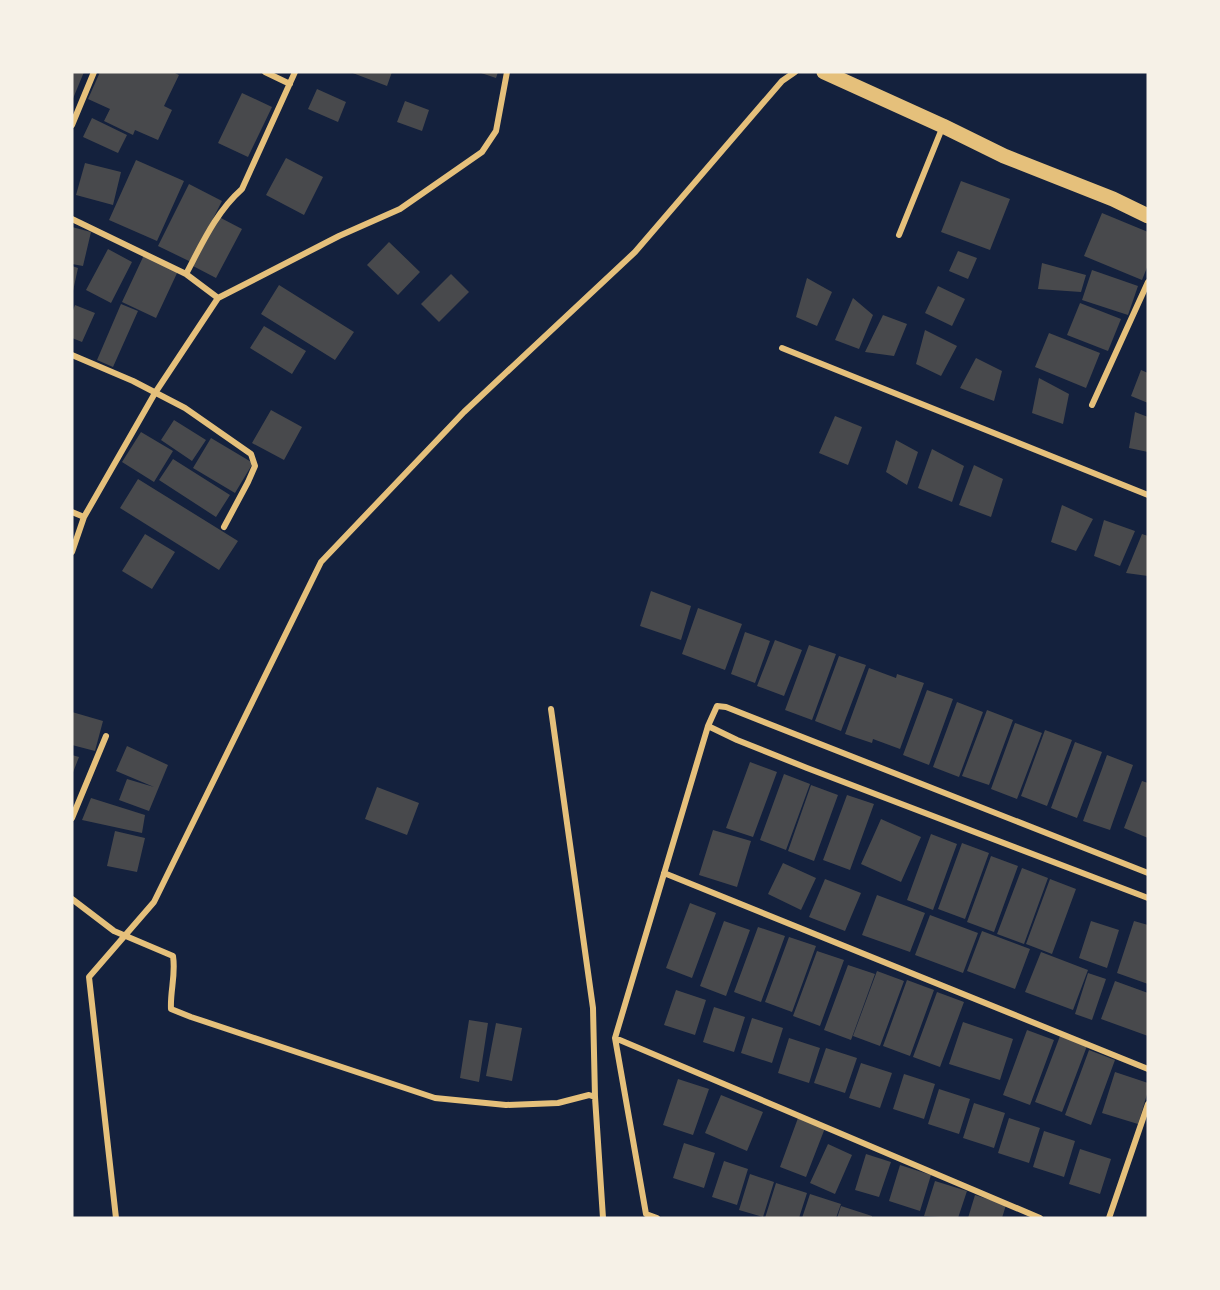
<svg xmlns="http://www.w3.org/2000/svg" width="1220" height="1290" viewBox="0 0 1220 1290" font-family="'Source Sans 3',sans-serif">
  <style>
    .building { fill: #48494c }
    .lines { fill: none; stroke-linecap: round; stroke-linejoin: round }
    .minor { stroke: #e5c07b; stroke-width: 6 }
    .primary { stroke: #e5c07b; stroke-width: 15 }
  </style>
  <rect width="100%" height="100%" fill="#14213d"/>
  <!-- building -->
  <path class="building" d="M 72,72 L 84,72 L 72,101 Z
    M 100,72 L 173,72 L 179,75 L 164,106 L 172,110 L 158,140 L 135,130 L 133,135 L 104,121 L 110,109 L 88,99 Z
    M 350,72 L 392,72 L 387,86 Z
    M 478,72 L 498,72 L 496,78 Z
    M 317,89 L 346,102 L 338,122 L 308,109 Z
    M 242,93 L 272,107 L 248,157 L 218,143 Z
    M 405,101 L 429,110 L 422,131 L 397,122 Z
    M 92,118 L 127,135 L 118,153 L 83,137 Z
    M 286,158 L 323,177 L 304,215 L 266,195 Z
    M 136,160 L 184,181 L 157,241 L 109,220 Z
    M 85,163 L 121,172 L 113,205 L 76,195 Z
    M 961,181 L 1010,199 L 990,250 L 941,232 Z
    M 189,184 L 222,201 L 191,262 L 158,246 Z
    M 1102,213 L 1148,232 L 1148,265 L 1142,280 L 1084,256 Z
    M 219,217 L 242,229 L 216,278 L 193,266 Z
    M 72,227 L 91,232 L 83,266 L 72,264 Z
    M 389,242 L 420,272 L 398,295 L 367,265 Z
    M 108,249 L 132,262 L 111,303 L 86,290 Z
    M 958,251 L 977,258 L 968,279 L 949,271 Z
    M 144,255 L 178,271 L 156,318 L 122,302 Z
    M 1042,263 L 1086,275 L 1081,292 L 1038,289 Z
    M 72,266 L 78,268 L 73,291 L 72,291 Z
    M 1092,270 L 1138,286 L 1128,315 L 1082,300 Z
    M 451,274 L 469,292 L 439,322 L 421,304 Z
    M 807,278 L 832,292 L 817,326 L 796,317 Z
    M 279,285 L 354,332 L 335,360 L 261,314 Z
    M 938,286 L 965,299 L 952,326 L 925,313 Z
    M 853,298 L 873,315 L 859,349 L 835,340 Z
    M 1080,303 L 1121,319 L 1108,351 L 1067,335 Z
    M 121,304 L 138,311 L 113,367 L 97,360 Z
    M 75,305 L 95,313 L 82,342 L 72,338 L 72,313 Z
    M 883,315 L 907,324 L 894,356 L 865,352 Z
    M 264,326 L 306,351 L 292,374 L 250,348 Z
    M 925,330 L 957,346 L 941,376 L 916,364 Z
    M 1049,333 L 1100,353 L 1086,388 L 1035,367 Z
    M 976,358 L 1002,371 L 994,401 L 960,388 Z
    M 1141,370 L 1148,373 L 1148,403 L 1131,396 Z
    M 1039,378 L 1069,394 L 1063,424 L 1032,413 Z
    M 271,410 L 302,427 L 284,460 L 252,443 Z
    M 1135,412 L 1148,417 L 1148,452 L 1129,448 Z
    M 835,416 L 862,427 L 848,465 L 819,453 Z
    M 174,420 L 206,440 L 192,461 L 161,440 Z
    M 141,432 L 173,451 L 154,482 L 122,462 Z
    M 211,438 L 253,463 L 235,493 L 193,468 Z
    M 896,440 L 918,452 L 907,485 L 886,472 Z
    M 932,449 L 964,466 L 952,502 L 918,488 Z
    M 173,459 L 230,495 L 216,517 L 159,480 Z
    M 974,465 L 1003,479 L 991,517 L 959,505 Z
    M 138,479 L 238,541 L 219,570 L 120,508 Z
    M 1062,505 L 1093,519 L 1076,551 L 1051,542 Z
    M 1104,520 L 1135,531 L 1120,566 L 1094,556 Z
    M 145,534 L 175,552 L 152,589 L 122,571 Z
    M 1142,534 L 1148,536 L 1148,576 L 1126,573 Z
    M 651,591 L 691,606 L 681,640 L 640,626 Z
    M 698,608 L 742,624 L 725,670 L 682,654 Z
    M 745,632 L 770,641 L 755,683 L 731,674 Z
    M 775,640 L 802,650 L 784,696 L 757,686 Z
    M 809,645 L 836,654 L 812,720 L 785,710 Z
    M 839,656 L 866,665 L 841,731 L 815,721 Z
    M 869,668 L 896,678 L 897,674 L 924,683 L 900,749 L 873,739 L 872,743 L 845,734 Z
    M 927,690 L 953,699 L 929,765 L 903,755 Z
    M 957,702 L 983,712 L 959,777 L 933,767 Z
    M 987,710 L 1013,720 L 989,785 L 962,776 Z
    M 72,712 L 103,721 L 95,751 L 72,745 Z
    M 1015,723 L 1042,733 L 1017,799 L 991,789 Z
    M 1045,730 L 1072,740 L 1047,806 L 1021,796 Z
    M 1075,742 L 1102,752 L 1077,818 L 1051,808 Z
    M 127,746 L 168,765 L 149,811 L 119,800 L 127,779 L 154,787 L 116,771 Z
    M 72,755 L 79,757 L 72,775 Z
    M 1107,755 L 1133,765 L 1110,830 L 1083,821 Z
    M 750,762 L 777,772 L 753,837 L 726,828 Z
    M 784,774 L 810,784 L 786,850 L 760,840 Z
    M 1142,781 L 1148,783 L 1148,838 L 1124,828 Z
    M 811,785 L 838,795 L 814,861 L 788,851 Z
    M 377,787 L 419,803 L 407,835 L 365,819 Z
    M 847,795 L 874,804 L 850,870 L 823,860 Z
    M 91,798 L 145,815 L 142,833 L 82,820 Z
    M 881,819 L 921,837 L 901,882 L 861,864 Z
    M 713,830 L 751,841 L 737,887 L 699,875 Z
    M 115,831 L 145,838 L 137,872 L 107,866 Z
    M 931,834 L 957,844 L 933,910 L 907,900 Z
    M 962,843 L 989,853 L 965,919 L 938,909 Z
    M 991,856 L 1018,866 L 994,932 L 967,922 Z
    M 783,863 L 816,878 L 801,910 L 768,894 Z
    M 1022,868 L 1048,878 L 1024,944 L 997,934 Z
    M 825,879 L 861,893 L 845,931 L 809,917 Z
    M 1050,879 L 1076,889 L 1052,954 L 1026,944 Z
    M 877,895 L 925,913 L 910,952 L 862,935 Z
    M 690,903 L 716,913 L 692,978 L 666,968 Z
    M 930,915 L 978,933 L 963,973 L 915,955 Z
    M 724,921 L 750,930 L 726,996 L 700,986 Z
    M 1091,921 L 1119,930 L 1107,968 L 1079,958 Z
    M 1134,921 L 1148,925 L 1148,984 L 1117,973 Z
    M 758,927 L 785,936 L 761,1002 L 734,992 Z
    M 982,931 L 1030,949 L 1015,989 L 967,971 Z
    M 789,937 L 816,946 L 792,1012 L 765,1002 Z
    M 817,951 L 844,960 L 820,1026 L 793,1016 Z
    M 1041,952 L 1088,970 L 1073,1010 L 1025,992 Z
    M 848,965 L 875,974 L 851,1040 L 824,1030 Z
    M 877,971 L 904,981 L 880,1046 L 853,1036 Z
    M 1088,973 L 1106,979 L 1092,1020 L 1075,1014 Z
    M 907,980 L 934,990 L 910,1056 L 883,1046 Z
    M 1115,981 L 1148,993 L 1148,1036 L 1101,1019 Z
    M 676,990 L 706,1000 L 695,1035 L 664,1025 Z
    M 937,992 L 964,1002 L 940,1067 L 913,1057 Z
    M 714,1007 L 745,1017 L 734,1052 L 703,1042 Z
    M 752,1018 L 783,1028 L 772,1063 L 741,1053 Z
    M 469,1020 L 488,1023 L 479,1082 L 460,1078 Z
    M 963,1022 L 1013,1039 L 1000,1080 L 949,1064 Z
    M 496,1023 L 522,1028 L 512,1081 L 486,1076 Z
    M 1027,1030 L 1054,1040 L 1030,1105 L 1003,1095 Z
    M 1060,1036 L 1087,1046 L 1062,1112 L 1035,1102 Z
    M 789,1038 L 820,1048 L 809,1083 L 778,1073 Z
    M 826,1048 L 857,1058 L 845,1093 L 814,1083 Z
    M 1089,1050 L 1115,1060 L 1091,1125 L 1065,1115 Z
    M 861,1063 L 892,1073 L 880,1108 L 849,1098 Z
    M 1115,1072 L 1148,1083 L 1148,1091 L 1138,1124 L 1102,1113 Z
    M 904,1074 L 935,1084 L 924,1119 L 893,1109 Z
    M 678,1079 L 709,1089 L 693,1135 L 663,1125 Z
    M 939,1089 L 970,1099 L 959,1134 L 928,1124 Z
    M 721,1095 L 763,1112 L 747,1151 L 705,1133 Z
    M 974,1103 L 1005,1113 L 994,1148 L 963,1138 Z
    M 798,1118 L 825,1128 L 806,1177 L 780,1167 Z
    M 1009,1118 L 1040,1128 L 1029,1163 L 998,1153 Z
    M 1044,1131 L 1075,1141 L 1064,1177 L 1033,1167 Z
    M 684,1143 L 715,1153 L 704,1188 L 673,1178 Z
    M 828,1144 L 852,1155 L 835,1194 L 810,1183 Z
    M 1080,1149 L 1111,1159 L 1100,1194 L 1069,1184 Z
    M 866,1154 L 891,1162 L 879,1197 L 855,1190 Z
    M 724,1161 L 748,1169 L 737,1205 L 712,1197 Z
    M 900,1165 L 931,1175 L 920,1211 L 889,1201 Z
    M 750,1174 L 774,1182 L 763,1217 L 739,1210 Z
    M 935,1181 L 967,1191 L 958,1218 L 924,1216 Z
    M 776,1183 L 807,1193 L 799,1218 L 765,1218 Z
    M 810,1194 L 841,1204 L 836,1218 L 802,1218 Z
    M 975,1195 L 1006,1205 L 1002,1218 L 968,1218 Z
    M 841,1206 L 872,1216 L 872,1218 L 837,1218 Z"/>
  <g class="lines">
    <!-- minor -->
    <path class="minor" d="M 265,72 L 290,84
      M 72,125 L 94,72
      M 72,219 L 186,274 L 218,298
      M 899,235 L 943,126
      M 186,274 C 202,244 216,212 242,189 L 295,72
      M 782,348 L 1148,495
      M 72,355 L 133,381 L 185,408 L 251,454 L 255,466 L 248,482 L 224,527
      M 1092,405 L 1148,282
      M 72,512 L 84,517
      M 72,552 L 84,517 L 155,393 L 218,298 L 339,236 L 400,209 L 482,152 L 496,131 L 507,72
      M 551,709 L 593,1008 L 595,1097 L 603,1218
      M 708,726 L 737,740 L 807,768 L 1148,898
      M 72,818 L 106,736
      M 664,873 L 1148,1069
      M 72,899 L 114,931 L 173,956 C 176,975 170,991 171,1009 L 191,1017 L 435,1098 L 506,1105 L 558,1103 L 589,1095 L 595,1097
      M 615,1038 L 646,1214 L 657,1218
      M 116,1218 L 89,977 L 154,902 L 321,562 L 464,412 L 635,252 L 782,81 L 795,72
      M 1040,1218 L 615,1038 L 708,726 L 717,706 L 726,707 L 1148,873
      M 1109,1218 L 1148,1104"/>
    <!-- primary -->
    <path class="primary" d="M 824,72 L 943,126 L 1004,156 L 1113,199 L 1148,216"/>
  </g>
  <!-- border -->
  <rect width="1220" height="1290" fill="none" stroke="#f6f1e7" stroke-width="147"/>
</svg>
